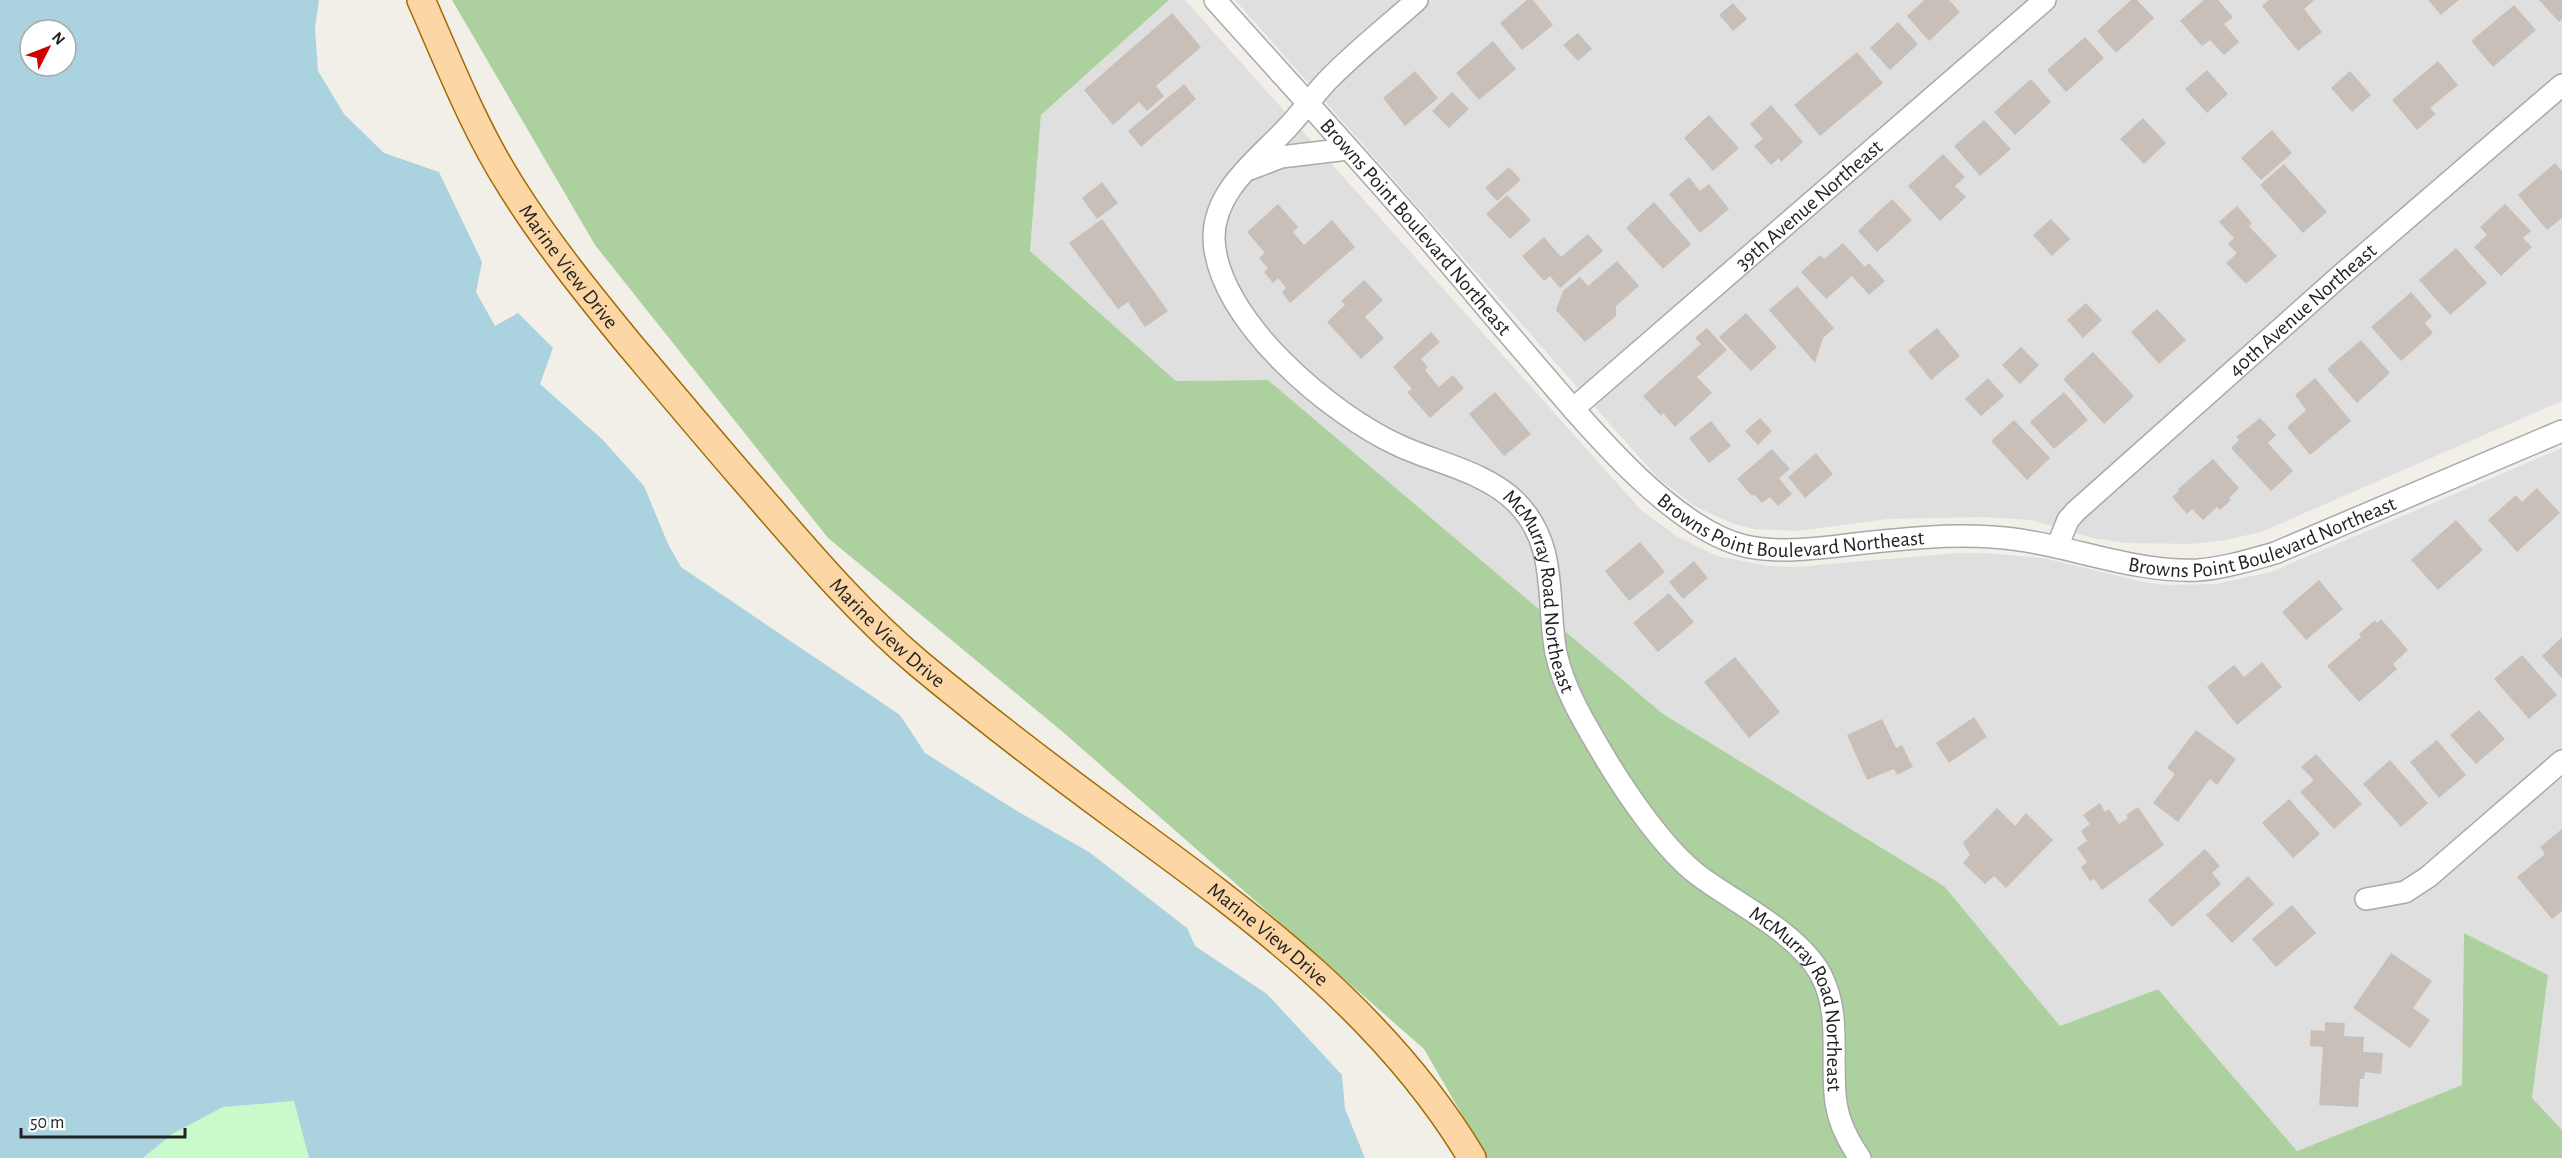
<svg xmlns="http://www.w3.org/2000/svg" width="2562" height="1158" viewBox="0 0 2562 1158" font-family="'Alegreya Sans',sans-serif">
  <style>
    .residential { fill: #e0dfdf }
    .forest { fill: #add19e }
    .park { fill: #c8facc }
    .water { fill: #aad3df; fill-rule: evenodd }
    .building { fill: #c7bfb8 }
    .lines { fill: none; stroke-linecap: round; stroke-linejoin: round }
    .minor-casing { stroke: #a9a9a9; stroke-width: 24 }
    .major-casing { stroke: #a06b00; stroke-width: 30 }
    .minor { stroke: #fff; stroke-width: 21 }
    .major { stroke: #fcd6a4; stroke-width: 27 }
    .labels { text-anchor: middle; stroke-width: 4.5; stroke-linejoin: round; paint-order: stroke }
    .street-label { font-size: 21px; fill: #222; stroke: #fff }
  </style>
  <rect width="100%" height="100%" fill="#f2efe9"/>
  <!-- residential -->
  <path class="residential" d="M 1169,0 L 1185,0 L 1642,511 L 1678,537 L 1717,556 L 1769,566 L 1796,567 L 1956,553 L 1985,553 L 2043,558 L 2144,582 L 2168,585 L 2215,584 L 2271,572 L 2562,448 L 2562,1130 L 2532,1099 L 2547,975 L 2465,933 L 2462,1085 L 2297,1151 L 2158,989 L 2060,1026 L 1944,886 L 1663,714 L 1268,380 L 1176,381 L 1030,251 L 1041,115 Z
    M 1235,0 L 2562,0 L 2562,401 L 2261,532 L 2226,540 L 2192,544 L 2125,543 L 2093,538 L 2031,520 L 1984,517 L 1888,519 L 1797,531 L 1755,529 L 1734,524 L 1694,506 L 1657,477 Z"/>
  <!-- forest -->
  <path class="forest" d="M 452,0 L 1169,0 L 1041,115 L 1030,251 L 1176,381 L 1268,380 L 1663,714 L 1944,886 L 2060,1026 L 2158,989 L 2297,1151 L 2462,1085 L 2464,933 L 2548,975 L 2532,1098 L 2562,1130 L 2562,1158 L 1487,1158 L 1424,1049 L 1064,733 L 828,538 L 595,245 Z"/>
  <!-- park -->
  <path class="park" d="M 295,1101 L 309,1158 L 143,1158 L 172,1134 L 223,1107 Z"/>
  <!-- water -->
  <path class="water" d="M 0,0 L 319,0 L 315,28 L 318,71 L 344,114 L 384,153 L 439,172 L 482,262 L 476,292 L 495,326 L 518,313 L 553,348 L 540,384 L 602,439 L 644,486 L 668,544 L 681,567 L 900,715 L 925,753 L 1017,811 L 1089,852 L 1187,928 L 1195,946 L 1267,994 L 1342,1075 L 1345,1109 L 1365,1158 L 309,1158 L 294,1101 L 223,1107 L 172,1134 L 143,1158 L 0,1158 ZM 30,30 L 66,30 L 66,66 L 30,66 Z"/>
  <!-- building -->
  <path class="building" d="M 1527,0 L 1533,0 L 1553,25 L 1522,50 L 1500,23 Z
    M 1924,0 L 1949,0 L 1960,12 L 1929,41 L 1907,16 Z
    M 2131,0 L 2137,0 L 2154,18 L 2116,53 L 2097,31 Z
    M 2204,0 L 2218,0 L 2233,17 L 2224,24 L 2239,42 L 2224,55 L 2210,40 L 2202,46 L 2180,21 Z
    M 2269,0 L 2314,0 L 2304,9 L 2322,32 L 2298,51 L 2262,6 Z
    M 2428,0 L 2459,0 L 2441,15 Z
    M 2539,0 L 2562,0 L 2562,19 L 2559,22 Z
    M 1733,3 L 1747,19 L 1733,31 L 1719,15 Z
    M 2514,5 L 2536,30 L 2493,67 L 2471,41 Z
    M 1172,13 L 1201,47 L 1156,86 L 1164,96 L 1147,111 L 1139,102 L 1113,125 L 1084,90 Z
    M 1898,22 L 1918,44 L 1890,70 L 1870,48 Z
    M 1578,33 L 1592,49 L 1578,61 L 1563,45 Z
    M 2085,37 L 2104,58 L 2066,92 L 2047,70 Z
    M 1493,41 L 1516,69 L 1479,100 L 1456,73 Z
    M 1857,52 L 1883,83 L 1820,136 L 1794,105 Z
    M 2438,61 L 2458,85 L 2430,108 L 2436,114 L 2417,130 L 2392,100 Z
    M 2207,70 L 2228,94 L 2207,113 L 2185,89 Z
    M 1415,71 L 1438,98 L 1405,126 L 1383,98 Z
    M 2350,71 L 2371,95 L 2352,112 L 2331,88 Z
    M 2031,79 L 2051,102 L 2015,135 L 1994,112 Z
    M 1184,84 L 1196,99 L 1141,147 L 1128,131 Z
    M 1452,92 L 1469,109 L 1449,128 L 1432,111 Z
    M 1771,105 L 1803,142 L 1781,162 L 1779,158 L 1771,165 L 1754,146 L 1763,139 L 1750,124 Z
    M 1709,115 L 1739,148 L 1713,171 L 1684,138 Z
    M 2143,118 L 2166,143 L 2144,164 L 2120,139 Z
    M 1984,120 L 2011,149 L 1980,176 L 1954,146 Z
    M 2272,130 L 2292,153 L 2261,180 L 2241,158 Z
    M 1943,154 L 1965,177 L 1955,186 L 1966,197 L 1940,221 L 1908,186 Z
    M 2555,163 L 2562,171 L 2562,218 L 2547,230 L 2518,195 Z
    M 2284,164 L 2327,212 L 2303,233 L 2260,185 Z
    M 1509,167 L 1521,180 L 1497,201 L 1485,188 Z
    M 1689,177 L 1700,191 L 1709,184 L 1729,209 L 1700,233 L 1669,194 Z
    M 1102,182 L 1118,203 L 1097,219 L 1082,198 Z
    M 1507,195 L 1531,220 L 1510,239 L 1486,214 Z
    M 1892,199 L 1912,220 L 1877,252 L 1858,231 Z
    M 1654,202 L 1691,244 L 1663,269 L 1626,228 Z
    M 1278,204 L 1298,227 L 1293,232 L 1304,245 L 1332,220 L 1355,247 L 1290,303 L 1282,292 L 1286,288 L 1278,278 L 1273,283 L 1264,272 L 1268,268 L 1259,258 L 1265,253 L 1247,232 Z
    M 2505,204 L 2531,231 L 2523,238 L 2532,247 L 2501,276 L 2474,247 L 2487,235 L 2480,227 Z
    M 2237,206 L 2252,223 L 2249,226 L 2277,256 L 2246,284 L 2226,263 L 2237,253 L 2228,244 L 2234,238 L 2219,222 Z
    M 1102,219 L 1168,311 L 1145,327 L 1128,302 L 1118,309 L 1069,243 Z
    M 2051,219 L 2070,239 L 2052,256 L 2033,235 Z
    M 1588,234 L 1603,251 L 1560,288 L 1550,276 L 1544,281 L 1522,256 L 1544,237 L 1561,257 Z
    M 1843,243 L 1865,267 L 1869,263 L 1885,281 L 1869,295 L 1852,276 L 1826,299 L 1801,272 L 1820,255 L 1824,259 Z
    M 2456,248 L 2487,283 L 2450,315 L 2419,280 Z
    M 1617,261 L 1639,286 L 1616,306 L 1616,316 L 1585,342 L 1556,310 L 1563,291 L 1580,277 L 1588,286 Z
    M 1364,280 L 1383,300 L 1365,317 L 1384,338 L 1361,359 L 1327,322 L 1345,305 L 1341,301 Z
    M 1797,286 L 1834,328 L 1823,338 L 1815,363 L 1769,310 Z
    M 2411,292 L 2432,316 L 2425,323 L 2433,333 L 2401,361 L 2371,327 Z
    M 2086,303 L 2102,320 L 2083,338 L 2067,320 Z
    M 2157,309 L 2186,340 L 2159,364 L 2131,332 Z
    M 1746,313 L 1777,347 L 1751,371 L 1719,337 Z
    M 1707,328 L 1727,350 L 1697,377 L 1712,393 L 1675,427 L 1663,413 L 1661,416 L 1643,396 L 1701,344 L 1695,338 Z
    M 1937,328 L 1960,356 L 1931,380 L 1908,351 Z
    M 1431,332 L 1440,342 L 1421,359 L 1428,367 L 1425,370 L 1439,387 L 1453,375 L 1464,388 L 1430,418 L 1407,392 L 1412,389 L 1393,367 Z
    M 2361,340 L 2390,373 L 2357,403 L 2327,369 Z
    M 2021,347 L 2039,365 L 2020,384 L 2002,365 Z
    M 2093,352 L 2134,396 L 2104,424 L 2063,379 Z
    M 1988,378 L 2004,396 L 1981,416 L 1965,399 Z
    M 2315,378 L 2351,421 L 2310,455 L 2287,427 L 2306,410 L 2295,395 Z
    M 1495,392 L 1531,434 L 1504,456 L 1469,414 Z
    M 2064,392 L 2088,420 L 2054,449 L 2030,422 Z
    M 1760,418 L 1772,431 L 1758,445 L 1745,431 Z
    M 2260,418 L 2276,435 L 2268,443 L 2293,471 L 2271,491 L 2231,448 L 2239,440 L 2236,437 Z
    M 2014,420 L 2050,458 L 2027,480 L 1991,441 Z
    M 1711,421 L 1731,446 L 1709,463 L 1689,438 Z
    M 1772,449 L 1790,469 L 1779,478 L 1792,494 L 1778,506 L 1770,497 L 1762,503 L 1754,494 L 1752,496 L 1737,479 Z
    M 1816,453 L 1833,474 L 1805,498 L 1788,477 Z
    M 2213,459 L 2239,488 L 2229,498 L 2231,500 L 2220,510 L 2217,507 L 2203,520 L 2192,509 L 2187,514 L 2172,497 L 2179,491 L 2178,489 Z
    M 2537,488 L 2560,513 L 2517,552 L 2488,520 L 2516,495 L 2522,502 Z
    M 2456,520 L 2483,550 L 2438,590 L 2411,560 Z
    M 1640,542 L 1665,572 L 1629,601 L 1605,571 Z
    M 1694,561 L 1708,578 L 1683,599 L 1669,582 Z
    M 2319,580 L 2343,609 L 2306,640 L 2282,612 Z
    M 1669,593 L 1694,622 L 1658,652 L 1633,623 Z
    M 2381,619 L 2408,650 L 2393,664 L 2397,669 L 2359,702 L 2327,666 L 2361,637 L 2359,634 L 2375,620 L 2377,623 Z
    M 2562,637 L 2562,678 L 2542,656 Z
    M 2522,655 L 2557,695 L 2529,719 L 2494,679 Z
    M 1735,657 L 1780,712 L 1749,738 L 1704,682 Z
    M 2262,662 L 2282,687 L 2237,725 L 2207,687 L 2234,665 L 2244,677 Z
    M 2479,710 L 2505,739 L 2476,764 L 2450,735 Z
    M 1974,717 L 1987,737 L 1949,763 L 1936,743 Z
    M 1882,719 L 1896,748 L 1902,745 L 1913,767 L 1897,775 L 1894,769 L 1867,780 L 1847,735 Z
    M 2196,730 L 2236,759 L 2217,785 L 2210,779 L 2178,822 L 2153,803 L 2175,774 L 2167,768 Z
    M 2437,740 L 2466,775 L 2439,798 L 2410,762 Z
    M 2316,754 L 2362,804 L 2334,829 L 2300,792 L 2314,780 L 2301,767 Z
    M 2390,760 L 2428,803 L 2401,827 L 2363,784 Z
    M 2289,799 L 2320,834 L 2293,858 L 2262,823 Z
    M 2100,803 L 2105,812 L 2109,809 L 2119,824 L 2128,818 L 2126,815 L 2138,807 L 2164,845 L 2102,890 L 2094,879 L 2090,881 L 2081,867 L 2087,862 L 2077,848 L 2087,841 L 2081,831 L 2090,824 L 2083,815 Z
    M 1997,808 L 2015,826 L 2026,813 L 2053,840 L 2006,888 L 1994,876 L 1985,884 L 1963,863 L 1970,855 L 1963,843 Z
    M 2562,829 L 2562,911 L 2552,919 L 2517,877 L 2545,854 L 2540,847 Z
    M 2205,849 L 2220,866 L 2212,873 L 2221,884 L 2172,927 L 2148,900 Z
    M 2248,876 L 2274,904 L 2232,943 L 2206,915 Z
    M 2292,905 L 2316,933 L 2276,967 L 2252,939 Z
    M 2391,953 L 2432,981 L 2413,1008 L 2430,1020 L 2410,1048 L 2353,1008 Z
    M 2325,1022 L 2345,1023 L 2344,1036 L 2364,1037 L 2363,1052 L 2383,1053 L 2381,1074 L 2365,1072 L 2364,1079 L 2360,1079 L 2358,1107 L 2319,1105 L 2323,1047 L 2310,1046 L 2311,1030 L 2325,1031 Z"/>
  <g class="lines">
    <defs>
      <g id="minor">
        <path id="s1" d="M 1215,0 C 1282,75 1350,149 1416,225 C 1453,267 1489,311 1526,354 C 1577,413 1668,528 1745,546 C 1780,554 1819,548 1855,544 C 1900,539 1947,534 1992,537 C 2062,541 2128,573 2198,570 C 2225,568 2250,560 2275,553 L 2562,431"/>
        <path id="s2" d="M 1417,0 C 1387,27 1355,52 1327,81 C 1313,96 1301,113 1287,128 C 1258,159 1213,191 1214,239 C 1217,320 1331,415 1400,446 C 1437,463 1486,472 1516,502 C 1559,545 1546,601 1556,653 C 1564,690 1585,724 1604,756 C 1626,793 1664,849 1698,875 C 1735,903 1799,933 1821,975 C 1842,1015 1830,1060 1836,1103 C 1839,1123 1848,1141 1860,1158"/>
        <path d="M 1250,169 L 1281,157 L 1348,149"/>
        <path id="s3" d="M 1573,409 L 2045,0"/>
        <path id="s4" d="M 2057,547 L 2068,520 L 2076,511 L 2341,275 L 2562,85"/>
        <path d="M 2366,899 L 2405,892 L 2428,877 L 2562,761"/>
      </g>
      <g id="major">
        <path id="s5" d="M 421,0 C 449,63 474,128 511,186 C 546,242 588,294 630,345 C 668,390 705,434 743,478 C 799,542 853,608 918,663 C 983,717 1051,769 1119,819 C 1252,916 1386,1014 1472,1158"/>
      </g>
    </defs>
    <!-- minor casing -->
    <use href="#minor" class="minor-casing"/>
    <!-- major casing -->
    <use href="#major" class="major-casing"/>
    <!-- minor -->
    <use href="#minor" class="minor"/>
    <!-- major -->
    <use href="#major" class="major"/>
  </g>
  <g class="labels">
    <!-- street labels -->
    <g class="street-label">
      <text dy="7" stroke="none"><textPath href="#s3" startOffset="312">39th Avenue Northeast</textPath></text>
      <text dy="7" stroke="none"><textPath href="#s1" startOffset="303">Browns Point Boulevard Northeast</textPath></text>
      <text dy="7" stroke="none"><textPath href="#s5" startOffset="306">Marine View Drive</textPath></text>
      <text dy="7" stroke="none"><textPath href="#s4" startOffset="344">40th Avenue Northeast</textPath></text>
      <text dy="7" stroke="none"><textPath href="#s1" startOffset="807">Browns Point Boulevard Northeast</textPath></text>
      <text dy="7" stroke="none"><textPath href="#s1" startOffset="1293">Browns Point Boulevard Northeast</textPath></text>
      <text dy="7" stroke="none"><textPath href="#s2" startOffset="832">McMurray Road Northeast</textPath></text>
      <text dy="7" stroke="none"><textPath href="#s5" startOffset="792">Marine View Drive</textPath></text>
      <text dy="7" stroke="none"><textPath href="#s5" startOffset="1278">Marine View Drive</textPath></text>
      <text dy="7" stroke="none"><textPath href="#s2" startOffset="1336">McMurray Road Northeast</textPath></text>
    </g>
  </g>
  <!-- north arrow -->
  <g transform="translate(48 48) rotate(48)"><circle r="28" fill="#ffffff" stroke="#a7a7a7" stroke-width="1.5"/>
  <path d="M0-4.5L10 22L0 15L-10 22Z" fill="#d40000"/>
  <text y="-9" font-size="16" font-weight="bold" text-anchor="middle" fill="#222222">N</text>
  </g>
  <!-- scale -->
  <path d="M21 1128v9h164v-9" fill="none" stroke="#222222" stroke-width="3"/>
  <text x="30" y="1128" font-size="18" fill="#222222" stroke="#ffffff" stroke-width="4.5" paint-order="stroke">50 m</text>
</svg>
